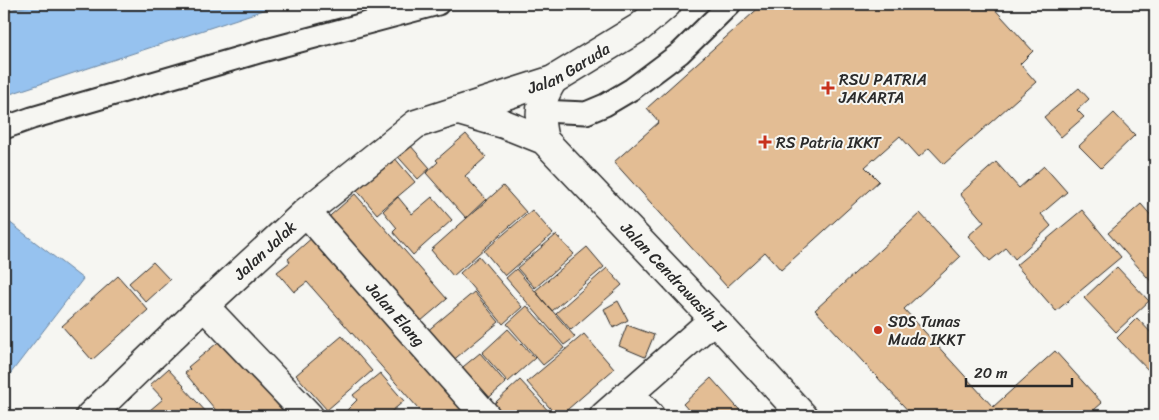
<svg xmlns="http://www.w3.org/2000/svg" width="1159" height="420" viewBox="0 0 1159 420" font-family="Sriracha,sans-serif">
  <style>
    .water { fill: #96c2ef; stroke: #6b86a1 }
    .building { fill: #e3bd94; stroke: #2b2b2b }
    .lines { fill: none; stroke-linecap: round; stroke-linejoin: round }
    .service-casing { stroke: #2b2b2b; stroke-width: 25 }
    .minor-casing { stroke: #2b2b2b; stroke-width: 31 }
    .service { stroke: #f6f6f2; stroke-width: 21 }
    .minor { stroke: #f6f6f2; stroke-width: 28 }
    .poi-dot { fill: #c8321e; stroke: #f6f6f2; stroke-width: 2 }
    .labels { text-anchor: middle; stroke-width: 4; stroke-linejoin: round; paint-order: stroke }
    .street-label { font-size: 16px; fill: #2b2b2b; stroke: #f6f6f2 }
    .poi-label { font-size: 16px; fill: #2b2b2b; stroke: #f6f6f2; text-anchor: start }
  </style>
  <rect width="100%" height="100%" fill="#f6f6f2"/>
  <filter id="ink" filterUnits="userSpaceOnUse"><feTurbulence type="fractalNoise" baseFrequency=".02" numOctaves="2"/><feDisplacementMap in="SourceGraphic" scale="10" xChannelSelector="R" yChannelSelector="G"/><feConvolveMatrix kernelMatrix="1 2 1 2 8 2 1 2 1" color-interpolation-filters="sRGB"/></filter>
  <g filter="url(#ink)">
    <!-- water -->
    <path class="water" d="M 37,4 L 282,4 L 4,96 L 4,11 Z
      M 4,218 L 83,279 L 4,382 Z"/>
    <!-- building -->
    <path class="building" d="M 763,4 L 990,4 L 1033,51 L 1020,64 L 1036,82 L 944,164 L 929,148 L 919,157 L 900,136 L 865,167 L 879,181 L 781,270 L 765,252 L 727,287 L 614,162 L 659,122 L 647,108 Z
      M 1079,88 L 1089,99 L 1077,110 L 1084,117 L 1061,137 L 1044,117 Z
      M 1114,113 L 1135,135 L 1101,168 L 1079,146 Z
      M 466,134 L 486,157 L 465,176 L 486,199 L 466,218 L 426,173 L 438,162 L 436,160 Z
      M 410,145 L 430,168 L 418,179 L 392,150 Z
      M 388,150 L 415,182 L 377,214 L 350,182 Z
      M 996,162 L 1019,188 L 1044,166 L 1067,192 L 1041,214 L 1051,226 L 1015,259 L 1006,248 L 990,261 L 968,236 L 984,222 L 960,194 Z
      M 503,186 L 526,212 L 453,276 L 431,250 Z
      M 355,194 L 447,299 L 414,327 L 323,222 Z
      M 398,197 L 412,214 L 432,197 L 452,220 L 413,255 L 393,232 L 397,228 L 383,211 Z
      M 1141,204 L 1155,220 L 1155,286 L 1108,233 Z
      M 532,210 L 553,234 L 505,276 L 484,251 Z
      M 1082,210 L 1121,257 L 1056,311 L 1016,265 Z
      M 920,213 L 960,257 L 904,309 L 993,407 L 1055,351 L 1102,403 L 1087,416 L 913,416 L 815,310 Z
      M 556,235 L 574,254 L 535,288 L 517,268 Z
      M 314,236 L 473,416 L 425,416 L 307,282 L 294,292 L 277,272 L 290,262 L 288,259 Z
      M 587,247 L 604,267 L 552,311 L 535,291 Z
      M 479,256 L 522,307 L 503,324 L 460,273 Z
      M 153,262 L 170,280 L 146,302 L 129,283 Z
      M 1117,267 L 1149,301 L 1116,332 L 1084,298 Z
      M 607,268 L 622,285 L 571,330 L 556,313 Z
      M 516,269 L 575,337 L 564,345 L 506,278 Z
      M 118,276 L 148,310 L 92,360 L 62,326 Z
      M 474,292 L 499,322 L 445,367 L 420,337 Z
      M 618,301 L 628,320 L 613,328 L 604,309 Z
      M 527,306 L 564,348 L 543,365 L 507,324 Z
      M 1137,318 L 1155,337 L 1155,377 L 1117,338 Z
      M 627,325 L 654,335 L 645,357 L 619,346 Z
      M 508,329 L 535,358 L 508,382 L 482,353 Z
      M 584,334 L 614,369 L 560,416 L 557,416 L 527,382 Z
      M 342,336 L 372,371 L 327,410 L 296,375 Z
      M 222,339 L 287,416 L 229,416 L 224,410 L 219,414 L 185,373 L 190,369 L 188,367 Z
      M 480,353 L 506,383 L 479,406 L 453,375 Z
      M 168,369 L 184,386 L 183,387 L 210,416 L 143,416 L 163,399 L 150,385 Z
      M 380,373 L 404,401 L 386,416 L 353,416 L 347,410 L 357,400 L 353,395 Z
      M 711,378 L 745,416 L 694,416 L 683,404 Z
      M 520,380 L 553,416 L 490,416 L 486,411 Z"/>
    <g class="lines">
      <defs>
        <path id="service" d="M 540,111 L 586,113 L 605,105 L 632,89 L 680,53 L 730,4
          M 4,128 L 32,118 L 259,52 L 438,4"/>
        <g id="minor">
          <path id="s1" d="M 459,111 L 504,124 L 544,140 L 714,319 L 803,416"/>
          <path d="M 544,140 C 538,114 539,103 553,80"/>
          <path id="s2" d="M 306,212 L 486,416"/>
          <path d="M 204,306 L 309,416"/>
          <path d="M 629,393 L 650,416"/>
          <path id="s3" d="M 90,416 L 204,306 L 306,212 L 416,124 L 553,80 L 640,27 L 667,4"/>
          <path d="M 604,416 L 714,319"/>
        </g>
      </defs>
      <!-- service casing -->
      <use href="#service" class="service-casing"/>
      <!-- minor casing -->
      <use href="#minor" class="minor-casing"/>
      <!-- service -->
      <use href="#service" class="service"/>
      <!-- minor -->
      <use href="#minor" class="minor"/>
    </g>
  </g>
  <!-- markers -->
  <g class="poi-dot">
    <path d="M825.5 80.5h5v5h5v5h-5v5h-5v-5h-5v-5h5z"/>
    <path d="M762.5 134.5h5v5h5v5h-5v5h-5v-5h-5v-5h5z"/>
    <circle cx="878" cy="330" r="5"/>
  </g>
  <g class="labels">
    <!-- street labels -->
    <g class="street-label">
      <text dy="6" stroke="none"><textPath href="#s3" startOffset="601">Jalan Garuda</textPath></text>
      <text dy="6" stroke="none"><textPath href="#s3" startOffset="241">Jalan Jalak</textPath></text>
      <text dy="6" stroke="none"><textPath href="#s1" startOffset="279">Jalan Cendrawasih II</textPath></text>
      <text dy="6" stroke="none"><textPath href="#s2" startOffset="136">Jalan Elang</textPath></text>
    </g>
    <!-- poi labels -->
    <g class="poi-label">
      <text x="839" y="85">RSU PATRIA<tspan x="839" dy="18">JAKARTA</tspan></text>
      <text x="776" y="148">RS Patria IKKT</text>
      <text x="888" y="327">SDS Tunas<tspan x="888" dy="18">Muda IKKT</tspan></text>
    </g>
  </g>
  <!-- margin -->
  <rect width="1159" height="420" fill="none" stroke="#f6f6f2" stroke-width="20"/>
  <rect x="10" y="10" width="1139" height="400" fill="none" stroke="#2b2b2b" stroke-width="2" filter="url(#ink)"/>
  <!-- scale -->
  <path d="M966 378v8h106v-8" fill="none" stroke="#2b2b2b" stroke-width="2.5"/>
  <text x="974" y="378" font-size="15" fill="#2b2b2b" stroke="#f6f6f2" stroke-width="4" paint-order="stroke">20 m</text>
</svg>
